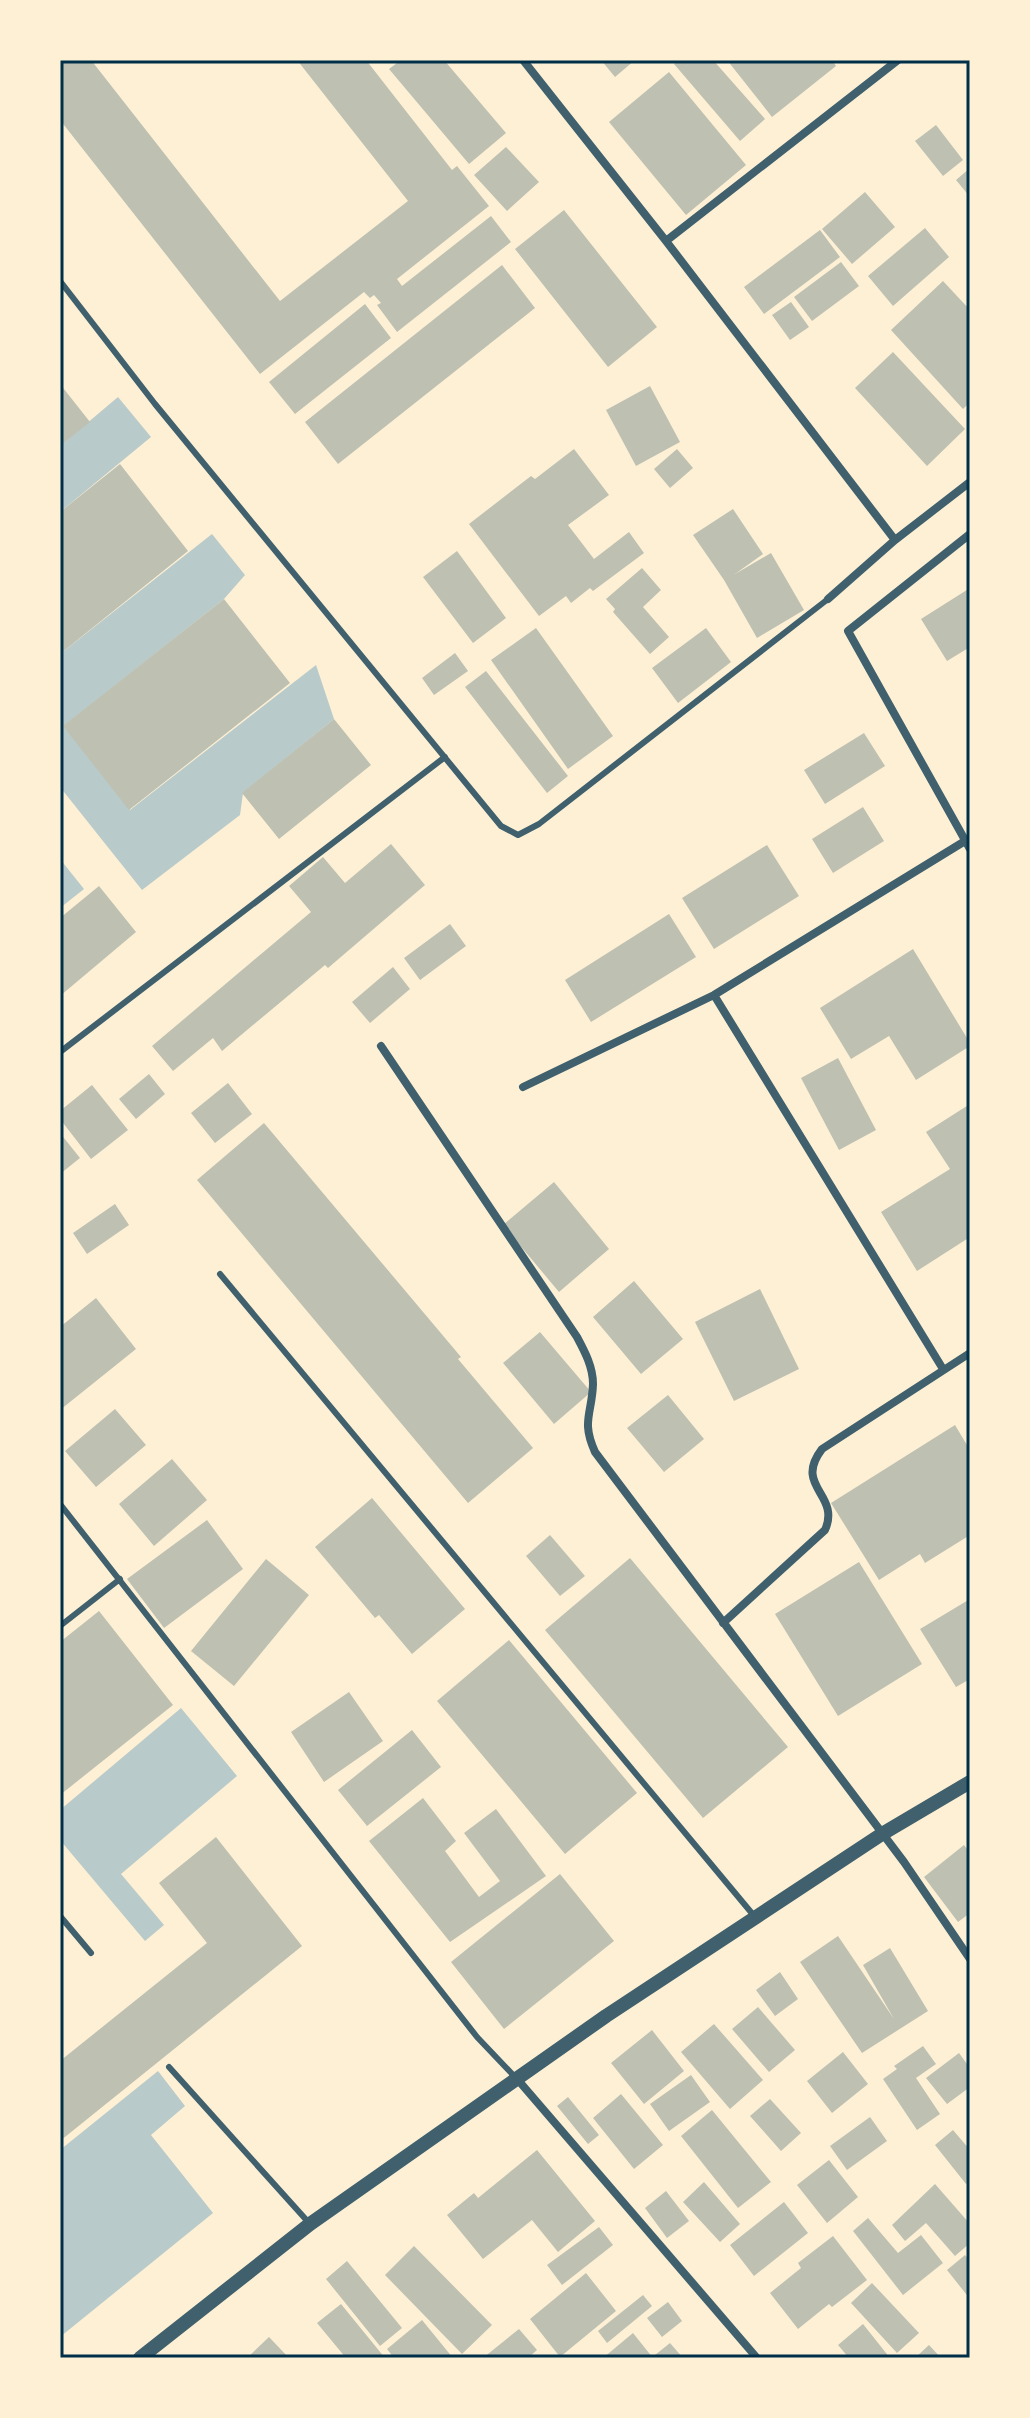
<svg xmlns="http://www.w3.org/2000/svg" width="1030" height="2418" viewBox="0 0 1030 2418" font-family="'Sofia Sans Condensed',sans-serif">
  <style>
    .green { fill: #b9caca }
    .building { fill: #bec0b2 }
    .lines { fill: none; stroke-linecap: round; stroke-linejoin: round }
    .service { stroke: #3f606c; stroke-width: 6 }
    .minor { stroke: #3f606c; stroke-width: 8 }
    .tertiary { stroke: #3f606c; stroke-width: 14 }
    .neatline { fill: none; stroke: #003049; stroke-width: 3 }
  </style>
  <rect width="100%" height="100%" fill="#fdf0d5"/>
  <!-- green -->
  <path class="green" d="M 118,397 L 151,437 L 60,512 L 60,446 Z
    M 212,534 L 245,575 L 224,599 L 64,726 L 130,810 L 316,665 L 334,719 L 243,793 L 240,815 L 142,890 L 60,787 L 60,654 Z
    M 60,859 L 84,889 L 60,908 Z
    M 181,1708 L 237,1776 L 121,1874 L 164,1925 L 145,1941 L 60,1840 L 60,1810 Z
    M 158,2071 L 185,2106 L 151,2135 L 213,2213 L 60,2337 L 60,2150 Z"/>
  <!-- building -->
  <path class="building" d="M 60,60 L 91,60 L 280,301 L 408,201 L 297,60 L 366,60 L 452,170 L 457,166 L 489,206 L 397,279 L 402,286 L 491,216 L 511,242 L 397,332 L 377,305 L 381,303 L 374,295 L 370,298 L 364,292 L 260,374 L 60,120 Z
    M 401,60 L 444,60 L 506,133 L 469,164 L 389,69 Z
    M 601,60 L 635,60 L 615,77 Z
    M 678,60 L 713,60 L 765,119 L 740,141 L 674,64 Z
    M 727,60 L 832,60 L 836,66 L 772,117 Z
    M 669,72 L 746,165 L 686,215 L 609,122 Z
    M 936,125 L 963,160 L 943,176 L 915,141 Z
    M 506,147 L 539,182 L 507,211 L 474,175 Z
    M 970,168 L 970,197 L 956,180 Z
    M 865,192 L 895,227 L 852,264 L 822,229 Z
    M 564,210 L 657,327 L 608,367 L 515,249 Z
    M 925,228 L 949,257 L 893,306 L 868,276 Z
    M 820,230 L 840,257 L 764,314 L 744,287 Z
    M 841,262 L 859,286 L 812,321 L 794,297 Z
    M 502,265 L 535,308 L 338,464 L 305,422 Z
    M 943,281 L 970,310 L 970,402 L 963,409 L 891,330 Z
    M 791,302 L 809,327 L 790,340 L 772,315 Z
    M 365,304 L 391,338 L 295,414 L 269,382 Z
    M 893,352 L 965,429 L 927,466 L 855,388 Z
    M 60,384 L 90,422 L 60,446 Z
    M 650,386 L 680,442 L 636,466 L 606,410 Z
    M 574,449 L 609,495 L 568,525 L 594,559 L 629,532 L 644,553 L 593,591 L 590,588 L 571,603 L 566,596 L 539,616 L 469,524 L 531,476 L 535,479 Z
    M 677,449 L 693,468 L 670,488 L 654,469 Z
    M 120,464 L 188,551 L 60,654 L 60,512 Z
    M 733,509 L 763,554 L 735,574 L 771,553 L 804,610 L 757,638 L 724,580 L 693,535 Z
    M 457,551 L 506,618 L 473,643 L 423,577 Z
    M 642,568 L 661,590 L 643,607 L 669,637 L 650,654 L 613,612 L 615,609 L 606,599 Z
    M 970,588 L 970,647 L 947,661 L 921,619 Z
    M 224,599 L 290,683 L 129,810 L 63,726 Z
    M 536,628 L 613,736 L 568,769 L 491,660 Z
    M 706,628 L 731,662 L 678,703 L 652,668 Z
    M 455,653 L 468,671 L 434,695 L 422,678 Z
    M 486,671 L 568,776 L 547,793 L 465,687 Z
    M 334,719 L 371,765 L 279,839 L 242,793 Z
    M 864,733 L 885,766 L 825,804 L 804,770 Z
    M 863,807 L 884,841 L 833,873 L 812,839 Z
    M 391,844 L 425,885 L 328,968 L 325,965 L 222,1051 L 213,1038 L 173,1071 L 152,1046 L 311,912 L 289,886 L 323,857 L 345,883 Z
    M 767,845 L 799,896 L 714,949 L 682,898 Z
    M 99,886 L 136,932 L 60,996 L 60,918 Z
    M 669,914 L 696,957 L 591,1022 L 565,980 Z
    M 450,924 L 466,946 L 420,980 L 404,958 Z
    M 913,949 L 970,1043 L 970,1046 L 916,1080 L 889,1036 L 851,1059 L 820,1008 Z
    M 393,967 L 410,989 L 370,1023 L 352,1002 Z
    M 838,1058 L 876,1130 L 839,1150 L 801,1078 Z
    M 149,1074 L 165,1094 L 136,1119 L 119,1099 Z
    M 228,1083 L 252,1114 L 215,1143 L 191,1113 Z
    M 92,1085 L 128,1130 L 91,1159 L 60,1119 L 60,1111 Z
    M 970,1104 L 970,1237 L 917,1271 L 881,1212 L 950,1169 L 926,1132 Z
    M 264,1123 L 461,1357 L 458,1359 L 533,1448 L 468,1503 L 197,1180 Z
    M 60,1133 L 80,1158 L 60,1174 Z
    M 554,1182 L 609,1249 L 559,1292 L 503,1225 Z
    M 115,1204 L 129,1225 L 87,1254 L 73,1233 Z
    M 634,1281 L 683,1339 L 641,1374 L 593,1317 Z
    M 760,1289 L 799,1369 L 734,1401 L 695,1322 Z
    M 96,1298 L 136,1349 L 60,1410 L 60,1327 Z
    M 540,1332 L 591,1392 L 554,1424 L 503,1363 Z
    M 668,1395 L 704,1439 L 664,1472 L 627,1428 Z
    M 115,1409 L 146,1445 L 96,1487 L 65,1451 Z
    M 955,1425 L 970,1450 L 970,1535 L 925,1563 L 920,1554 L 879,1580 L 831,1503 Z
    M 172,1459 L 207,1500 L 154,1546 L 119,1504 Z
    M 372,1498 L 465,1609 L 412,1654 L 379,1615 L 375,1618 L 315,1547 Z
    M 207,1520 L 243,1569 L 164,1628 L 127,1579 Z
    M 550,1535 L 585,1576 L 560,1596 L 526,1556 Z
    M 630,1558 L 788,1747 L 703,1818 L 545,1630 Z
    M 266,1559 L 309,1595 L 234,1686 L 191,1651 Z
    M 859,1562 L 922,1664 L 838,1716 L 775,1614 Z
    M 970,1599 L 970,1679 L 956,1687 L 920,1629 Z
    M 99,1611 L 173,1705 L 60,1795 L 60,1642 Z
    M 509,1640 L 637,1793 L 565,1854 L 437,1701 Z
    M 349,1692 L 383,1741 L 324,1782 L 291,1732 Z
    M 412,1730 L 441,1767 L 367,1826 L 338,1790 Z
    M 423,1798 L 456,1841 L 445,1851 L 479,1897 L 500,1881 L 464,1833 L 496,1809 L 546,1876 L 450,1942 L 369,1841 Z
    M 216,1837 L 302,1946 L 60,2141 L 60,2061 L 207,1943 L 159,1883 Z
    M 964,1845 L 970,1853 L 970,1913 L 958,1922 L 924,1877 Z
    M 560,1874 L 614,1941 L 504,2029 L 451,1962 Z
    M 838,1936 L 894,2019 L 863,1965 L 890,1948 L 928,2011 L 862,2053 L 800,1962 Z
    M 780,1972 L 798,1999 L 775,2016 L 756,1990 Z
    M 758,2007 L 795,2050 L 769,2072 L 732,2029 Z
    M 714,2024 L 763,2080 L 730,2109 L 681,2052 Z
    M 652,2030 L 684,2071 L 644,2104 L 611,2063 Z
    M 923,2046 L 936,2064 L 916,2078 L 940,2114 L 917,2130 L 883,2079 L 897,2069 L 894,2066 Z
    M 843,2052 L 868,2084 L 832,2113 L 807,2081 Z
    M 959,2053 L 970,2068 L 970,2087 L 947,2104 L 926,2078 Z
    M 691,2075 L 710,2102 L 669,2131 L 650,2104 Z
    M 621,2094 L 663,2145 L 634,2169 L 593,2118 Z
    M 568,2097 L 599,2135 L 588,2144 L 557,2106 Z
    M 770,2099 L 801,2133 L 781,2151 L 750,2116 Z
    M 712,2110 L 771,2182 L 738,2208 L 681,2136 Z
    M 870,2117 L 887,2141 L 847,2170 L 830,2146 Z
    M 953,2130 L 970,2150 L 970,2180 L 966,2184 L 935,2145 Z
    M 537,2150 L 595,2221 L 558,2252 L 532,2220 L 483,2259 L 447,2215 L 474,2193 L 478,2198 Z
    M 829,2160 L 858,2197 L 827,2223 L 797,2185 Z
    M 704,2182 L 740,2224 L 720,2242 L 683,2202 Z
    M 935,2184 L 970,2224 L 970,2243 L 955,2256 L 926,2223 L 905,2241 L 892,2225 Z
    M 666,2191 L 689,2221 L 667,2238 L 645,2208 Z
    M 784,2202 L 808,2233 L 754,2276 L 730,2245 Z
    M 868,2218 L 898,2253 L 921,2235 L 943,2263 L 903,2295 L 853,2231 Z
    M 599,2227 L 613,2245 L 562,2285 L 547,2265 Z
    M 833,2236 L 867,2280 L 832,2307 L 829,2304 L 798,2329 L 770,2293 L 801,2268 L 798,2263 Z
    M 414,2246 L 492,2325 L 462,2354 L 385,2275 Z
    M 965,2255 L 970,2261 L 970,2299 L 947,2270 Z
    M 347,2261 L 402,2328 L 380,2346 L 326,2279 Z
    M 586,2273 L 616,2311 L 560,2357 L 530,2319 Z
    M 872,2283 L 919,2333 L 897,2353 L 851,2303 Z
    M 643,2295 L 652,2306 L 607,2343 L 598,2331 Z
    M 668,2302 L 682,2321 L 662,2337 L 647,2318 Z
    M 341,2304 L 385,2358 L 346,2358 L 317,2323 Z
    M 422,2320 L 453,2358 L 394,2358 L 387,2349 Z
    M 863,2324 L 890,2358 L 849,2358 L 838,2345 Z
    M 519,2329 L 537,2350 L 528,2358 L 483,2358 Z
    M 633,2333 L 653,2358 L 603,2358 Z
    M 269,2337 L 289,2358 L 247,2358 Z
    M 670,2343 L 683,2358 L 657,2358 L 655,2355 Z
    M 929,2345 L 941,2358 L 915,2358 Z"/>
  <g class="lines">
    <!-- service -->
    <path class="service" d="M 60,281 L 155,404 L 501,826 L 518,835 L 539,824 L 828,599
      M 60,1052 L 445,757
      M 220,1274 L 755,1917
      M 60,1504 L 477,2037 L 515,2077
      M 60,1626 L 120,1579
      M 60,1916 L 91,1953
      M 169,2067 L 310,2224"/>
    <!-- minor -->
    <path class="minor" d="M 523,60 L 666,241 L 895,540
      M 666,241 L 898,60
      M 970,534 L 848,631 L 970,849
      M 828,599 L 895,540 L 970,482
      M 714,995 L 943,1369
      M 381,1046 L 577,1337 C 585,1352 593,1367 593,1384 C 592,1414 581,1421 595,1452 L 904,1862 L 970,1959
      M 523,1087 L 714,995 L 965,841
      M 723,1623 L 825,1530 C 841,1494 793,1487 822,1449 L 970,1353
      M 518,2080 L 757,2358"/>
    <!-- tertiary -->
    <path class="tertiary" d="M 140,2358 L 310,2224 L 606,2016 L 882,1834 L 970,1782"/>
  </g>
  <!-- border -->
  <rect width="1030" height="2418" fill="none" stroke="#fdf0d5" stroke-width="124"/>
  <rect x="62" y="62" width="906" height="2294" class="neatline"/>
</svg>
